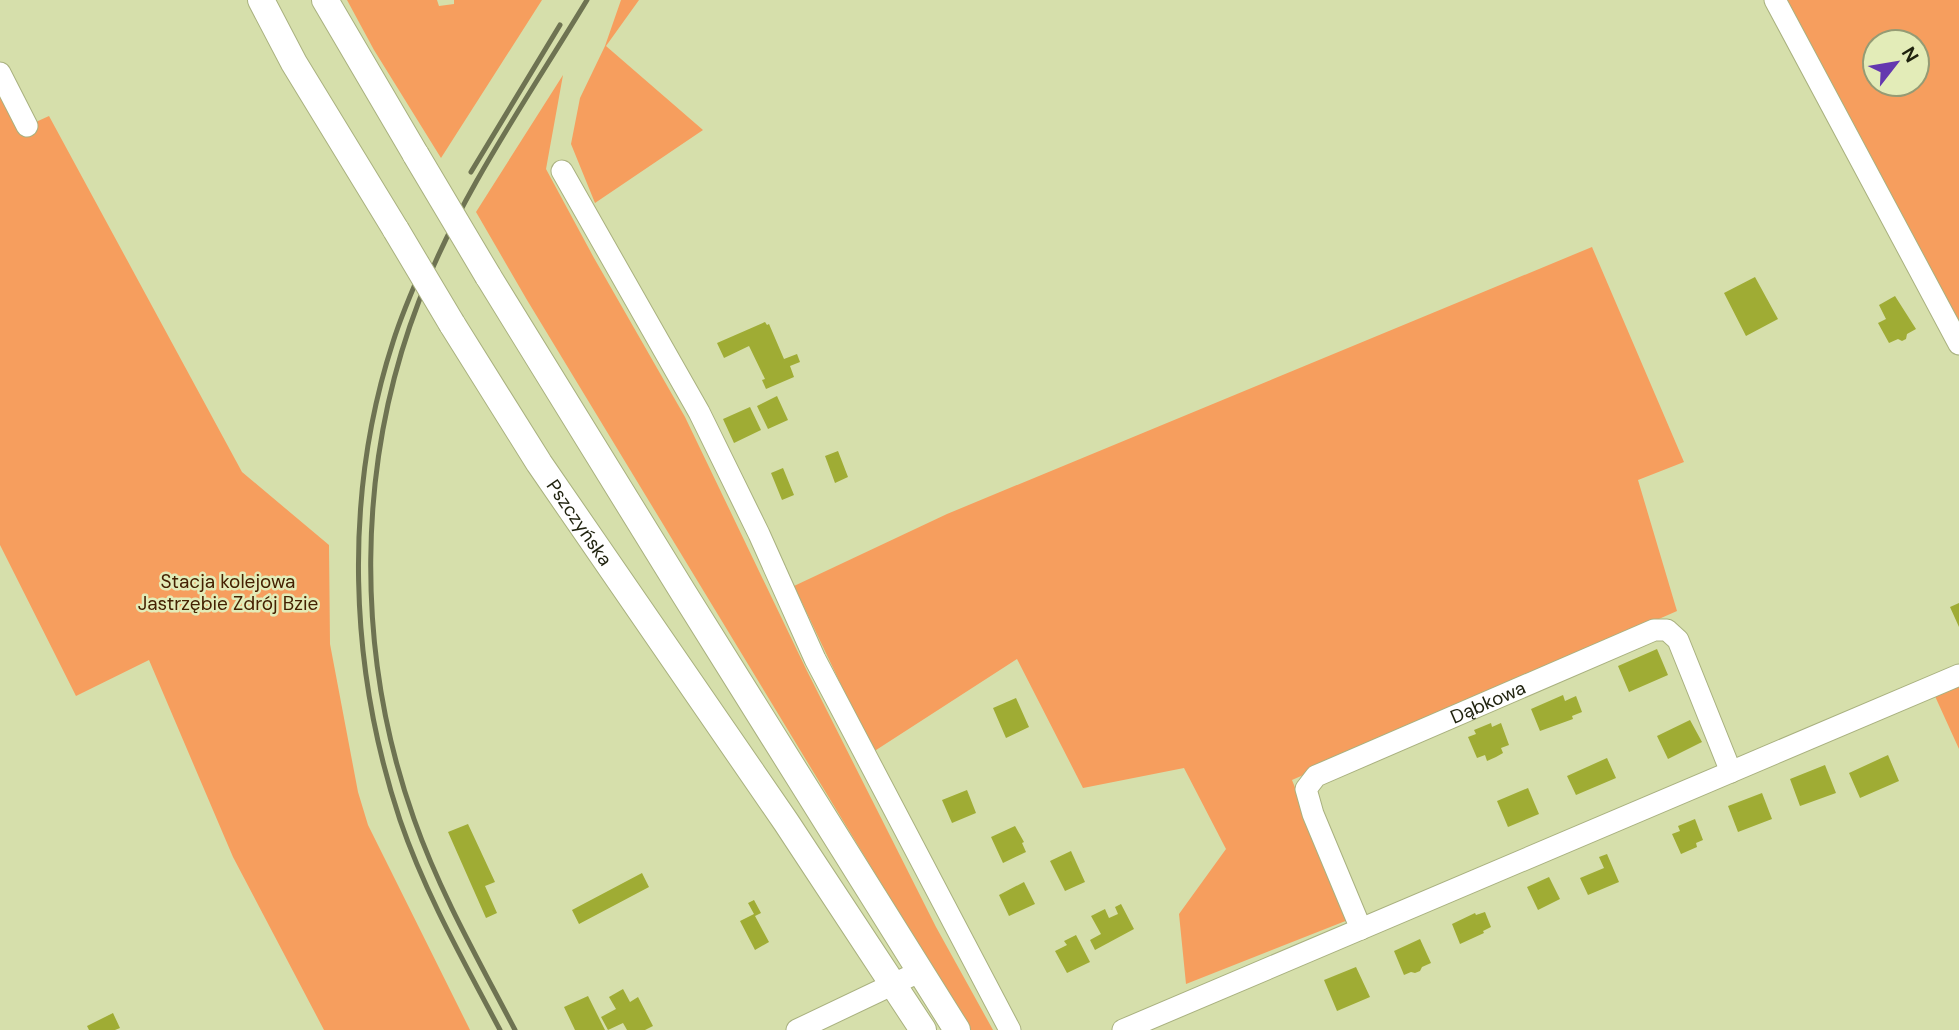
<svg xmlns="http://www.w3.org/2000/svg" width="1959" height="1030" viewBox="0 0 1959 1030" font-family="'DM Sans',sans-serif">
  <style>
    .green { fill: #f69e5e; fill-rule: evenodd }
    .building { fill: #9fac34 }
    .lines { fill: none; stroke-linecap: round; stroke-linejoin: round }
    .minor-casing { stroke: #a9b17f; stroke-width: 23 }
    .major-casing { stroke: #a9b17f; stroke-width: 28 }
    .minor { stroke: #fff; stroke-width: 21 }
    .major { stroke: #fff; stroke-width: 26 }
    .rail { stroke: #6e7352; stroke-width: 5 }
    .major-bridge-casing { stroke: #a9b17f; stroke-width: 28; stroke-linecap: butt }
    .major-bridge { stroke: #fff; stroke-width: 26 }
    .labels { text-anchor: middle; stroke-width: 5; stroke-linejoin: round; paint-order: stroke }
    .street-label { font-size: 19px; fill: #1f220e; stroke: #e3ecb8 }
    .park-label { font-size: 19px; fill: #452102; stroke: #e3ecb8 }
  </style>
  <rect width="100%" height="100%" fill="#d6dfab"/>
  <!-- green -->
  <path class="green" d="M 347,0 L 437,0 L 439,6 L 454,4 L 454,0 L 542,0 L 441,158 L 374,50 Z
    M 621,0 L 639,0 L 606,46 L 703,130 L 595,203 L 571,144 L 580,98 L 605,46 Z
    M 1786,0 L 1959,0 L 1959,323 ZM 1875,42 L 1917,42 L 1917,84 L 1875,84 Z
    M 0,75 L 27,126 L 49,116 L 242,472 L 329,545 L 330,644 L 358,792 L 368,825 L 470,1030 L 324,1030 L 233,857 L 149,660 L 76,696 L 0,545 Z
    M 563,75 L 546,169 L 594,258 L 685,417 L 807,671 L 936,927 L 993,1030 L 970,1030 L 527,300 L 476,212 Z
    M 1592,247 L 1684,462 L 1638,480 L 1677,611 L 1292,780 L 1348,920 L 1186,984 L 1179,914 L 1226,849 L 1184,768 L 1083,788 L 1017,659 L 873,752 L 794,586 L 947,514 Z
    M 1959,683 L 1959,749 L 1934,694 Z"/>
  <!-- building -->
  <path class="building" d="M 1755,277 L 1778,319 L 1746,336 L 1724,293 Z
    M 1895,296 L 1916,329 L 1907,334 L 1906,339 L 1902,341 L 1898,339 L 1889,343 L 1878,323 L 1886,319 L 1879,305 Z
    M 765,322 L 767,325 L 769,324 L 784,359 L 797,354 L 800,362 L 790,366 L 794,377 L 766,389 L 762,380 L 765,379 L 749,346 L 724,358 L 717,343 Z
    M 777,396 L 788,420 L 768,429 L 757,406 Z
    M 750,407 L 761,430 L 734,443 L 723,419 Z
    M 838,451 L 848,477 L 835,483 L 825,456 Z
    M 783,468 L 794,495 L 782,500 L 771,473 Z
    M 1959,603 L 1959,627 L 1950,607 Z
    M 1657,649 L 1668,675 L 1629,692 L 1618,666 Z
    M 1563,695 L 1565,701 L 1576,696 L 1582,712 L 1572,716 L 1573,719 L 1540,731 L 1531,709 Z
    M 1016,698 L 1029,727 L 1006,738 L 993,708 Z
    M 1690,720 L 1702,742 L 1668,759 L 1657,736 Z
    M 1491,723 L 1492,727 L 1501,723 L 1509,745 L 1501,748 L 1503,753 L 1496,757 L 1487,761 L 1485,755 L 1477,758 L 1468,737 L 1476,734 L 1474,730 Z
    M 1888,755 L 1899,781 L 1860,798 L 1849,773 Z
    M 1607,758 L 1616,778 L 1576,795 L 1567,776 Z
    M 1825,765 L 1836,793 L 1800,806 L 1790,779 Z
    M 1528,788 L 1539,814 L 1508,827 L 1497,801 Z
    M 967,790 L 976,813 L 952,823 L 942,800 Z
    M 1762,793 L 1772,819 L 1738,832 L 1728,806 Z
    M 1695,819 L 1703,840 L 1696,843 L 1697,847 L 1681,854 L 1672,834 L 1680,831 L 1678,826 Z
    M 468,824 L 495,882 L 485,886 L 497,913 L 486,918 L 448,832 Z
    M 1015,826 L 1024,842 L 1022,843 L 1026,852 L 1003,863 L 991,837 Z
    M 1071,851 L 1085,882 L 1065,891 L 1050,861 Z
    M 1607,854 L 1619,882 L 1588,895 L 1580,878 L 1604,868 L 1599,857 Z
    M 642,873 L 649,887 L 579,924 L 572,910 Z
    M 1549,877 L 1560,899 L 1538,910 L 1527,887 Z
    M 1024,882 L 1035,904 L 1009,916 L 999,895 Z
    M 754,900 L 761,913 L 755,916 L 769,942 L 755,950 L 740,921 L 754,914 L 748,903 Z
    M 1121,904 L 1134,929 L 1095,950 L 1090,940 L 1101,934 L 1091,916 L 1105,909 L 1109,918 L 1118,914 L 1115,907 Z
    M 1485,912 L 1491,927 L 1483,931 L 1484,933 L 1460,944 L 1452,924 L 1475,913 L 1476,915 Z
    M 1076,935 L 1090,962 L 1067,973 L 1055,951 L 1067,945 L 1064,941 Z
    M 1420,939 L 1431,963 L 1422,967 L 1420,971 L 1415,973 L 1411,972 L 1404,975 L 1394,951 Z
    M 1356,967 L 1370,997 L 1337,1011 L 1324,980 Z
    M 623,989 L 630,1002 L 638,997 L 653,1026 L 645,1030 L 627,1030 L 623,1023 L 608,1030 L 601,1017 L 616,1009 L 609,997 Z
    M 588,996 L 605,1030 L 575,1030 L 564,1007 Z
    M 113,1013 L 120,1028 L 115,1030 L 89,1030 L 87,1026 Z"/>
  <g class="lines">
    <defs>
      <g id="minor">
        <path d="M 1775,0 L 1959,344"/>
        <path d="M 0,73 L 27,126"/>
        <path d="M 562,171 L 699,412 L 759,534 L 815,659 L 1010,1030"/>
        <path id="s1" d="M 1361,929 L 1313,814 L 1306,789 L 1316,776 L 1654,630 L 1667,630 L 1678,640 L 1731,772"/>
        <path d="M 797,1030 L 921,971"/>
        <path d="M 1123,1030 L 1959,675"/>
      </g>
      <g id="major">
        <path d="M 261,0 L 294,63 L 396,230"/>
        <path d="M 325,0 L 416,155"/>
        <path d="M 488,276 L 683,592 L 957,1030"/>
        <path id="s2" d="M 452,324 L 539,463 L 786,822 L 923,1030"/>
      </g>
    </defs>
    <!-- minor casing -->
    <use href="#minor" class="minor-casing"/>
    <!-- major casing -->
    <use href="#major" class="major-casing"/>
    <!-- minor -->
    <use href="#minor" class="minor"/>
    <!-- major -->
    <use href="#major" class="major"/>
    <!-- rail -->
    <path class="rail" d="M 471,172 L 560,25
      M 426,259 C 414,286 402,313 393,342 C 343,496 349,667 400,820 C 425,893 464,962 500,1030
      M 515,1030 C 479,961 440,893 414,819 C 355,653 356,465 419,301 C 459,196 529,96 587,0"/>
    <defs>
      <path id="major-bridge" d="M 416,155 L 488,276
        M 396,230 L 452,324"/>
    </defs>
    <!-- major-bridge casing -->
    <use href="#major-bridge" class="major-bridge-casing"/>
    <!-- major-bridge -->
    <use href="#major-bridge" class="major-bridge"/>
  </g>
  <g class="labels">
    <!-- street labels -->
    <g class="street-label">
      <text dy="7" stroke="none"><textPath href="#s2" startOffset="236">Pszczyńska</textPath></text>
      <text dy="7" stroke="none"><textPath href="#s1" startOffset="354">Dąbkowa</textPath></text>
    </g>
    <!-- park labels -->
    <g class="park-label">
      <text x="228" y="588">Stacja kolejowa<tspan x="228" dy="22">Jastrzębie Zdrój Bzie</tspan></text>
    </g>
  </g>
  <!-- north arrow -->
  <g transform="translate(1896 63) rotate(59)"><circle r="33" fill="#e3ecb8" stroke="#959b74" stroke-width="2"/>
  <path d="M0-5L12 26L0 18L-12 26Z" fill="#6437af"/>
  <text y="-10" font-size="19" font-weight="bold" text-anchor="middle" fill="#1f220e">N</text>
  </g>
</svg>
